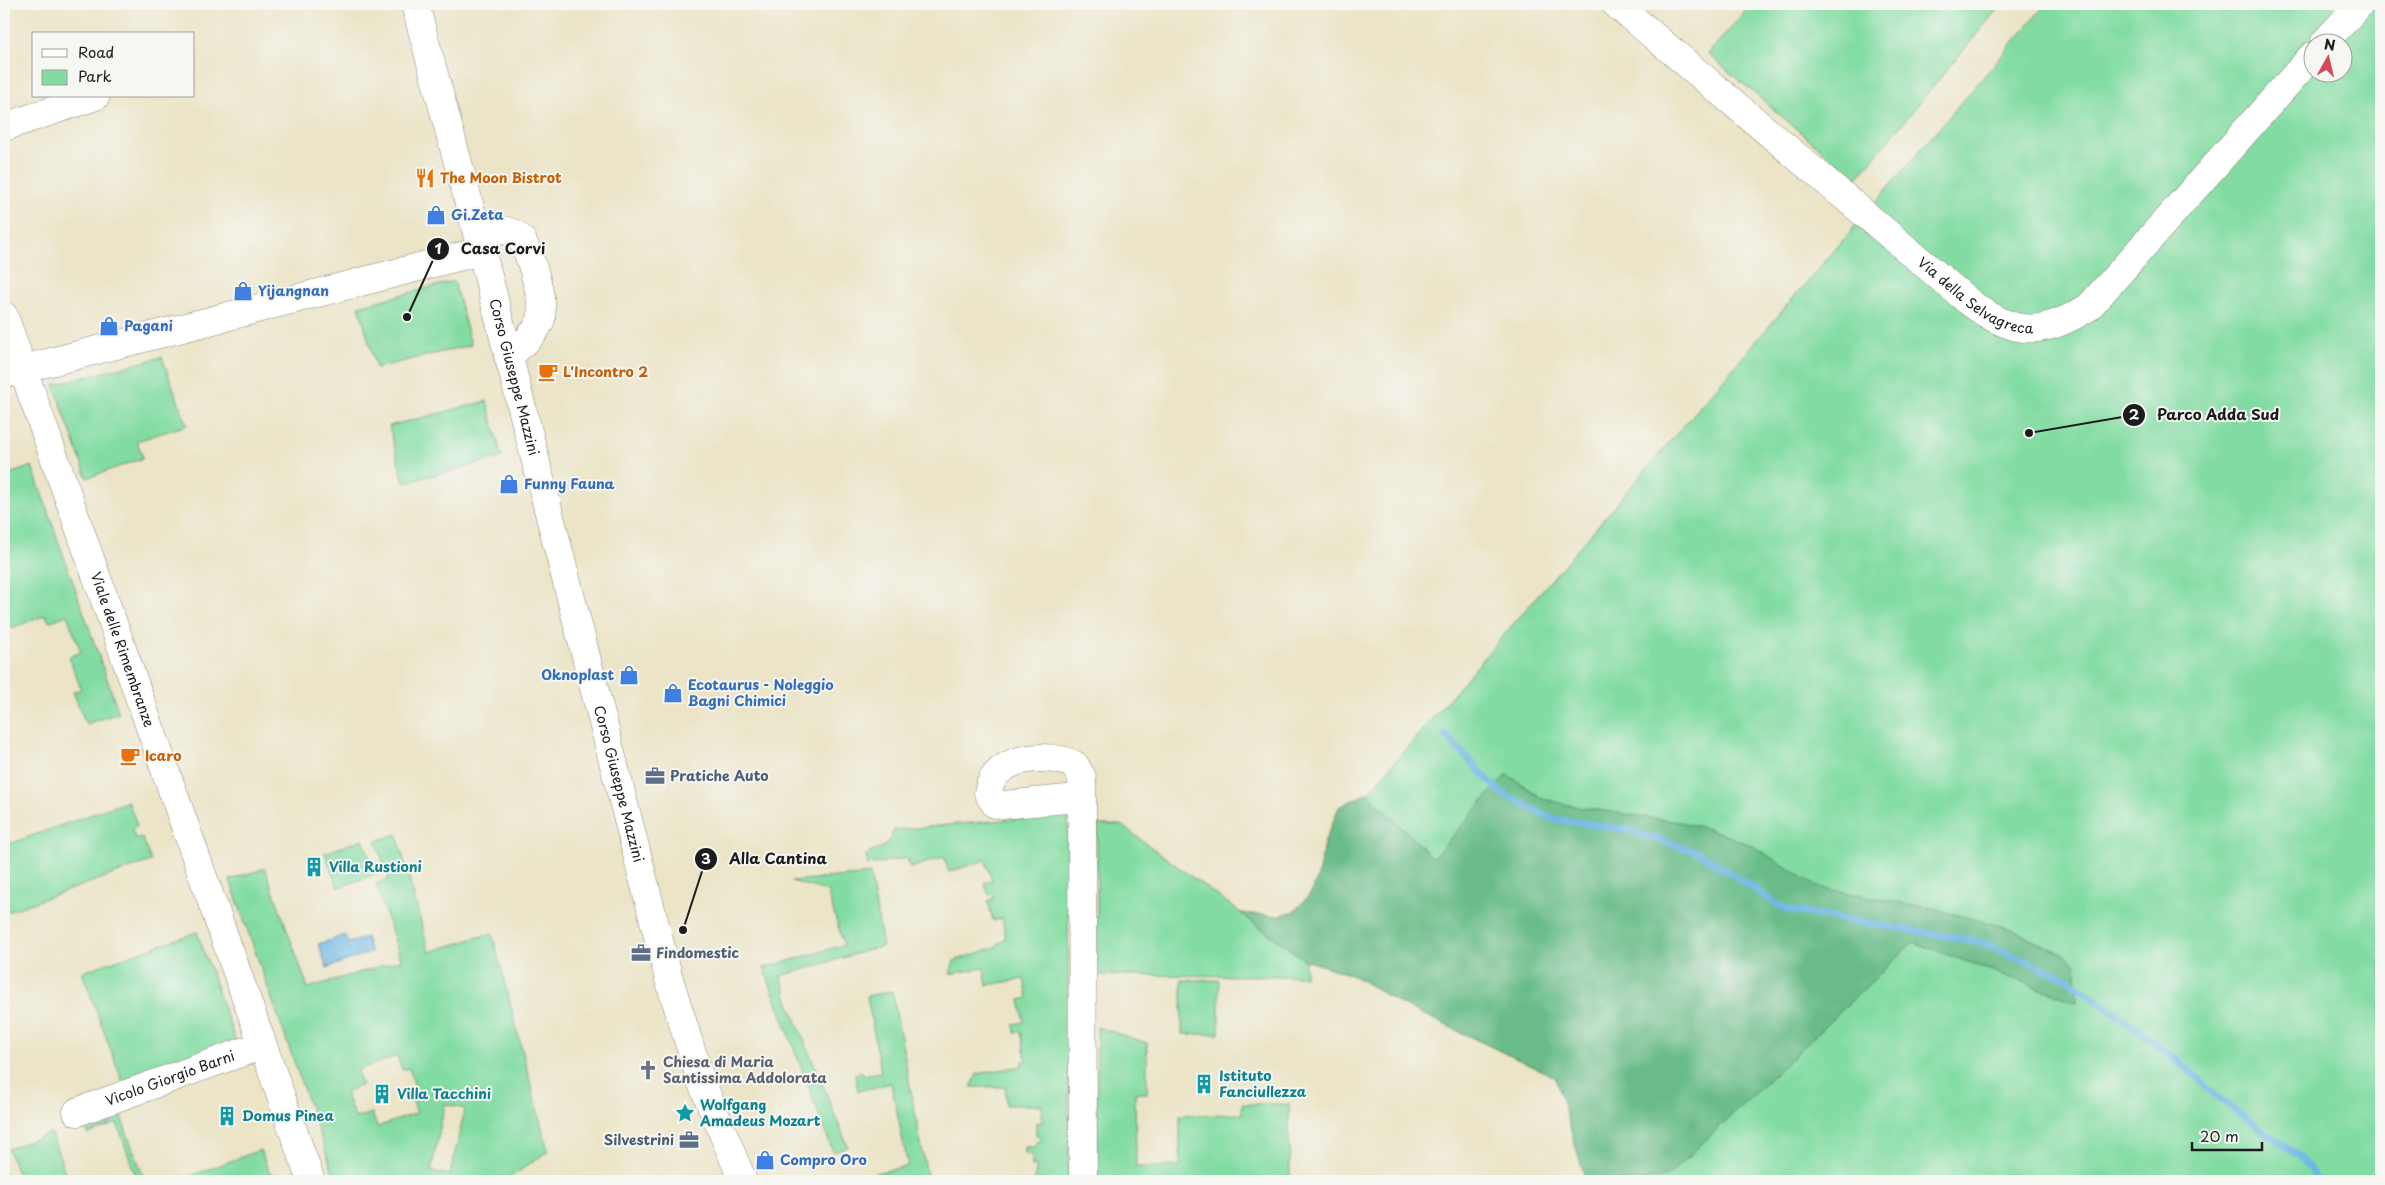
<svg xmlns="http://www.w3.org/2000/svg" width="2385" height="1185" viewBox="0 0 2385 1185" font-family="'Playpen Sans',sans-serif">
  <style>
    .green { fill: #82dca2; stroke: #4f7c5f; fill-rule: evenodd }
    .forest { fill: #69bc88; stroke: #426c52 }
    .water { fill: #6db6e5; stroke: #446980 }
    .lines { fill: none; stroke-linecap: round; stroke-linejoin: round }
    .stream { stroke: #6db6e5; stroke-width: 7 }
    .minor-casing { stroke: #848071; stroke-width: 29 }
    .minor { stroke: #fff; stroke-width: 28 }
    .labels { text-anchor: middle; stroke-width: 4; stroke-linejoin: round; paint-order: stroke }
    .food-label { font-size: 14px; font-weight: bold; fill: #c56008; stroke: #f6f6f2; text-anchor: start }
    .shop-label { font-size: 14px; font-weight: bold; fill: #366cbe; stroke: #f6f6f2; text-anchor: start }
    .street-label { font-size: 14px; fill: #1c1c1c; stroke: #f6f6f2 }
    .service-label { font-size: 14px; font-weight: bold; fill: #4e5e75; stroke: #f6f6f2; text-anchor: start }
    .culture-label { font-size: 14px; font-weight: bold; fill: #0d838f; stroke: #f6f6f2; text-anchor: start }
    .worship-label { font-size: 14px; font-weight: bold; fill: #5b616d; stroke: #f6f6f2; text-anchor: start }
    .leader { fill: none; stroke: #1c1c1c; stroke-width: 2 }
    .callout-dot { fill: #1c1c1c; stroke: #f6f6f2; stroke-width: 2 }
    .mark-label { font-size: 15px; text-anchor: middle; font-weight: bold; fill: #fff }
    .callout-label { font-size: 15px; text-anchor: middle; font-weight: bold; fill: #1c1c1c; stroke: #f6f6f2; stroke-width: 4; stroke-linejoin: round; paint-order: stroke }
  </style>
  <rect width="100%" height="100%" fill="#f6f6f2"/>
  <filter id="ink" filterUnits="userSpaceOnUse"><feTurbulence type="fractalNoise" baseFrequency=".02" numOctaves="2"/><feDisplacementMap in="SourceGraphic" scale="10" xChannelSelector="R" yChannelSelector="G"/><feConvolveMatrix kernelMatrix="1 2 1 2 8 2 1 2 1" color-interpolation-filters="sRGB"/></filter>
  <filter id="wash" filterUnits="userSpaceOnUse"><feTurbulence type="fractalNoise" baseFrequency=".0096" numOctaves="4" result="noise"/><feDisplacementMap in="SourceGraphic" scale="20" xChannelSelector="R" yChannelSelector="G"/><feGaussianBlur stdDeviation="1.12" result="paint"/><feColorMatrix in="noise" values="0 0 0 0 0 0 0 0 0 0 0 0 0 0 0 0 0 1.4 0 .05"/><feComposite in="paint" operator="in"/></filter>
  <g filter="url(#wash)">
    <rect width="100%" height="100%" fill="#ebe4c6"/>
    <!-- green -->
    <path class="green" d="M 1752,4 L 2002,4 L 1856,179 L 1708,54 Z
      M 2046,4 L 2381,4 L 2381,1181 L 1591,1181 L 1567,1072 L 1344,821 ZM 2312,42 L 2342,42 L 2342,72 L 2312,72 Z
      M 454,281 L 471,345 L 376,368 L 359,306 Z
      M 162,357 L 187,425 L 137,441 L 143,458 L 87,478 L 54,385 Z
      M 487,401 L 502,457 L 404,483 L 389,426 Z
      M 32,466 L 119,713 L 86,724 L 73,692 L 81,689 L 69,657 L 81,652 L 67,615 L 49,622 L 46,615 L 4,631 L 4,476 Z
      M 128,801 L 137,825 L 132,831 L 135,838 L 143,839 L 151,861 L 4,913 L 4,846 Z
      M 1068,814 L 1069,1181 L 1034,1181 L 1037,1166 L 1032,1166 L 1032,1155 L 1025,1154 L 1025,1147 L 1036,1147 L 1036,1142 L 1040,1141 L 1040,1135 L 1036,1135 L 1036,1123 L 1042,1122 L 1042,1105 L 1006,1105 L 1006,1087 L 971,1087 L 977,1074 L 1022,1066 L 1022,1061 L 1026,1061 L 1021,1032 L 1015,1033 L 1014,1024 L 1024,1022 L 1020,1000 L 1028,998 L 1024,979 L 987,985 L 984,968 L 950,974 L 954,961 L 998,946 L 998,943 L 1006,940 L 1002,918 L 993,921 L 988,901 L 994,898 L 992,894 L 989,895 L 984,883 L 992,880 L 985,860 L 949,872 L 944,857 L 910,868 L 907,858 L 868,865 L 866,855 L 887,845 L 894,830 Z
      M 1097,825 L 1121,825 L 1305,960 L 1305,976 L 1097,975 Z
      M 397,834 L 429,952 L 492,933 L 548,1151 L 505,1181 L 336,1181 L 230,880 L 265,868 L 308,988 L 401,960 L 376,884 L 389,879 L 376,841 ZM 397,1056 L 402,1070 L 409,1068 L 418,1096 L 412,1099 L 417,1113 L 377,1127 L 372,1113 L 355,1118 L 345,1092 L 362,1085 L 357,1070 ZM 445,1104 L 465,1109 L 450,1175 L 431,1171 Z
      M 363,839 L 375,874 L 338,888 L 325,853 Z
      M 870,874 L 883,946 L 781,976 L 789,1003 L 848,1147 L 833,1152 L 764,968 L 844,945 L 827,891 L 791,881 Z
      M 197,932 L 236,1042 L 123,1083 L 82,972 Z
      M 1182,980 L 1219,980 L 1219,1034 L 1182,1034 Z
      M 892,991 L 928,1181 L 877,1181 L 875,1173 L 908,1166 L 891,1083 L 858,1091 L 855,1074 L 862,1072 L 863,1075 L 881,1072 L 867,996 Z
      M 1097,1027 L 1147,1043 L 1147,1093 L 1135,1093 L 1136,1167 L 1180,1166 L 1180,1115 L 1242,1114 L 1242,1104 L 1289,1104 L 1290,1181 L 1097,1181 Z
      M 118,1109 L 145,1181 L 116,1181 L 135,1174 L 117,1123 L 87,1134 L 85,1121 Z
      M 51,1133 L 68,1181 L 21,1181 L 8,1149 Z
      M 260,1150 L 270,1174 L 284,1176 L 286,1181 L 177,1181 Z"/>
    <!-- forest -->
    <path class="forest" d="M 1507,774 L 1543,799 L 1583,808 L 1680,822 L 1712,830 L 1751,845 L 1818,887 L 1935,909 L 2009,928 L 2065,955 L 2076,964 L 2077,1002 L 1913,942 L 1668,1176 L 1635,1181 L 1586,1181 L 1555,1077 L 1401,1004 L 1352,975 L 1305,960 L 1240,913 L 1275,916 L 1294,912 L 1311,893 L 1318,877 L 1324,843 L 1339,807 L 1367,793 L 1433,858 Z"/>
    <!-- water -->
    <path class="water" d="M 345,935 L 348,943 L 366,937 L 371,952 L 327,968 L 318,944 Z"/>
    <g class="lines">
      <!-- stream -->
      <path class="stream" d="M 1445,735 L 1500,792 L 1553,819 L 1624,829 L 1698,852 L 1787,910 L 1981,942 L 2068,979 L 2127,1022 L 2187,1068 L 2220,1099 L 2300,1157 L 2319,1181"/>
    </g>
  </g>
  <g filter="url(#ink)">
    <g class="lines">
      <defs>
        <g id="minor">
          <path id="s1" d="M 415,4 L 477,233 L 669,979 L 701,1081 L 743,1181"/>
          <path id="s2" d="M 1616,4 L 1968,301 C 2013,336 2041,337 2089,307 L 2312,56"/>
          <path d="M 2325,42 L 2360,4"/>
          <path d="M 4,127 L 96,96"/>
          <path d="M 477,233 C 495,230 508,226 522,240 C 530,255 547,307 540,322 C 534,336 519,347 508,356"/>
          <path id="s3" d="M 4,316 L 311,1181"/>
          <path d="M 4,374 L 481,251"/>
          <path d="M 1082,808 L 1075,801 L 1067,799 L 1002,805 L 995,804 L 988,793 C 993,755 1048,752 1075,765 L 1082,777 L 1082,808 L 1083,1181"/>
          <path id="s4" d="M 77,1112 L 262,1045"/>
        </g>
      </defs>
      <!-- minor casing -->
      <use href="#minor" class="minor-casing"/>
      <!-- minor -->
      <use href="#minor" class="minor"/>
    </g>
  </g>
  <!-- icons -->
  <defs>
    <symbol id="restaurant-bare" viewBox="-9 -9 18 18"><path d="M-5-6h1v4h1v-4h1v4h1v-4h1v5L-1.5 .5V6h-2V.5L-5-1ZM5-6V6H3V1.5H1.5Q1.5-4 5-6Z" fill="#e8710a" stroke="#f6f6f2" stroke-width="2.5" paint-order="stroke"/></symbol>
    <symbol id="shop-bare" viewBox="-9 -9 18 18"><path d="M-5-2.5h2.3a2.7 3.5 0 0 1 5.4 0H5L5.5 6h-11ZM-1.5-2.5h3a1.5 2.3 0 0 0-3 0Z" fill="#3f7fe0" stroke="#f6f6f2" stroke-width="2.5" paint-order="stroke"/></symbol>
    <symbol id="cafe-bare" viewBox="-9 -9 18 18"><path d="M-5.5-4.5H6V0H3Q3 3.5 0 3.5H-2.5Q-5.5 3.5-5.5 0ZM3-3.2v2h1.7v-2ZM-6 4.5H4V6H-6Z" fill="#e8710a" stroke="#f6f6f2" stroke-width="2.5" paint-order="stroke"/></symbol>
    <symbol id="office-bare" viewBox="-9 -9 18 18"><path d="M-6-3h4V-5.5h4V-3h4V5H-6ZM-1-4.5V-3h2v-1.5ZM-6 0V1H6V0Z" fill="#5c6f8a" stroke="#f6f6f2" stroke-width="2.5" paint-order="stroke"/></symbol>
    <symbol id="building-bare" viewBox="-9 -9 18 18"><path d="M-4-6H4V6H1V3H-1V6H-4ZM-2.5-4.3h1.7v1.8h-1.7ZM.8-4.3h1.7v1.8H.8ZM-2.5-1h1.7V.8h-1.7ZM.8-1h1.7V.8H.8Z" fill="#0f9aa8" stroke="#f6f6f2" stroke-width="2.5" paint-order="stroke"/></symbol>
    <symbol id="church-bare" viewBox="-9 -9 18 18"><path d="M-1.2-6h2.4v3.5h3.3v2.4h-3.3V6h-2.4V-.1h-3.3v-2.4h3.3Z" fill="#6b7280" stroke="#f6f6f2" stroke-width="2.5" paint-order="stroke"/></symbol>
    <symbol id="sight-bare" viewBox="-9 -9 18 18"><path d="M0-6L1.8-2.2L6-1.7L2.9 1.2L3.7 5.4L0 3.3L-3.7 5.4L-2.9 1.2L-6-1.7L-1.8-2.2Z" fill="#0f9aa8" stroke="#f6f6f2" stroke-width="2.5" paint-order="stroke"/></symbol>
  </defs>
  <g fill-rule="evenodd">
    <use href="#restaurant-bare" x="411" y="164" width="28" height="28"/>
    <use href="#shop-bare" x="422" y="201" width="28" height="28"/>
    <use href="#shop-bare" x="229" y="277" width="28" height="28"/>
    <use href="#shop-bare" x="95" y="312" width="28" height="28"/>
    <use href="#cafe-bare" x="534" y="358" width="28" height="28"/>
    <use href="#shop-bare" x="495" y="470" width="28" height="28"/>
    <use href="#shop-bare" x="615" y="661" width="28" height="28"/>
    <use href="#shop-bare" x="659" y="679" width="28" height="28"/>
    <use href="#cafe-bare" x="116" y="742" width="28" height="28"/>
    <use href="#office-bare" x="641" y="762" width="28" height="28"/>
    <use href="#building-bare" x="300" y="853" width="28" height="28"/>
    <use href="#office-bare" x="627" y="939" width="28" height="28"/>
    <use href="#church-bare" x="634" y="1056" width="28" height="28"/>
    <use href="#building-bare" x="1190" y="1070" width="28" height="28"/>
    <use href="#building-bare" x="368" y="1080" width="28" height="28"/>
    <use href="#sight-bare" x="671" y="1099" width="28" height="28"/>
    <use href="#building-bare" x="213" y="1102" width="28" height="28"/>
    <use href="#office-bare" x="675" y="1126" width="28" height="28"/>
    <use href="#shop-bare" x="751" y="1146" width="28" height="28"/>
  </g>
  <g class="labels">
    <!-- food labels -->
    <g class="food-label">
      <text x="440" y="183">The Moon Bistrot</text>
      <text x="563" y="377">L'Incontro 2</text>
      <text x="145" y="761">Icaro</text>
    </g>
    <!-- shop labels -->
    <g class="shop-label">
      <text x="451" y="220">Gi.Zeta</text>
      <text x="258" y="296">Yijangnan</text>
      <text x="124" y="331">Pagani</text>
      <text x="524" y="489">Funny Fauna</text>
      <text x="614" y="680" text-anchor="end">Oknoplast</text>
      <text x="688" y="690">Ecotaurus - Noleggio<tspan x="688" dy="16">Bagni Chimici</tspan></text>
      <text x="780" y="1165">Compro Oro</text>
    </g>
    <!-- street labels -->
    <g class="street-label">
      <text dy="5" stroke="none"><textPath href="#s2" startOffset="465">Via della Selvagreca</textPath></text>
      <text dy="5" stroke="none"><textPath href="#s1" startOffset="386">Corso Giuseppe Mazzini</textPath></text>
      <text dy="5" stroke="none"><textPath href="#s3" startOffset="354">Viale delle Rimembranze</textPath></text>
      <text dy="5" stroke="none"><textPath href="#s1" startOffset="806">Corso Giuseppe Mazzini</textPath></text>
      <text dy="5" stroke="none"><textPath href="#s4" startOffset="99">Vicolo Giorgio Barni</textPath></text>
    </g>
    <!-- service labels -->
    <g class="service-label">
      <text x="670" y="781">Pratiche Auto</text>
      <text x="656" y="958">Findomestic</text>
      <text x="674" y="1145" text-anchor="end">Silvestrini</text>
    </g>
    <!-- culture labels -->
    <g class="culture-label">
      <text x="329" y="872">Villa Rustioni</text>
      <text x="1219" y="1081">Istituto<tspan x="1219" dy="16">Fanciullezza</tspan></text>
      <text x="397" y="1099">Villa Tacchini</text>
      <text x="700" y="1110">Wolfgang<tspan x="700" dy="16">Amadeus Mozart</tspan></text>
      <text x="242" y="1121">Domus Pinea</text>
    </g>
    <!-- worship labels -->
    <g class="worship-label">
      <text x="663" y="1067">Chiesa di Maria<tspan x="663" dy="16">Santissima Addolorata</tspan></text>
    </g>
  </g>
  <!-- callouts -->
  <path class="leader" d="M407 317L438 249M2029 433L2134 415M683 930L706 859"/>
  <g class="callout-dot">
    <circle cx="407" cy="317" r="5"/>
    <circle cx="2029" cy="433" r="5"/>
    <circle cx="683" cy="930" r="5"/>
    <circle cx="438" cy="249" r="12"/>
    <circle cx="2134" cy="415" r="12"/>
    <circle cx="706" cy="859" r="12"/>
  </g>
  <g class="mark-label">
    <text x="438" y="254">1</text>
    <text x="2134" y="420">2</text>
    <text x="706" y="864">3</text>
  </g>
  <g class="callout-label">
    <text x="503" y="254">Casa Corvi</text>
    <text x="2218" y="420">Parco Adda Sud</text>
    <text x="778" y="864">Alla Cantina</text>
  </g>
  <!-- margin -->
  <rect width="2385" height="1185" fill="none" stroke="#f6f6f2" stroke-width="20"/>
  <!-- legend -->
  <rect x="32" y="32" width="162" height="65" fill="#f6f6f2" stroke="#9f9f9c"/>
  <rect x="42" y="49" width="25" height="8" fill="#ffffff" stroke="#9f9f9c"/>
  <text x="78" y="58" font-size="15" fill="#1c1c1c">Road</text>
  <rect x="42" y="70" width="25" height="15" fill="#82dca2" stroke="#9f9f9c"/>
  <text x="78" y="82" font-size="15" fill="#1c1c1c">Park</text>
  <!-- north arrow -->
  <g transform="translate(2328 58) rotate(8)"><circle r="24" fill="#f6f6f2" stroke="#9f9f9c"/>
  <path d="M0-4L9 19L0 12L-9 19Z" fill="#d1495b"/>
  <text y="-8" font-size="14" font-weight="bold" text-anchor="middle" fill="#1c1c1c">N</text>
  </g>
  <!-- scale -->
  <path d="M2192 1142v8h70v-8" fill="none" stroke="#1c1c1c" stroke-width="2.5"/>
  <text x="2200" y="1142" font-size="15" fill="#1c1c1c" stroke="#f6f6f2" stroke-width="4" paint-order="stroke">20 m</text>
</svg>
